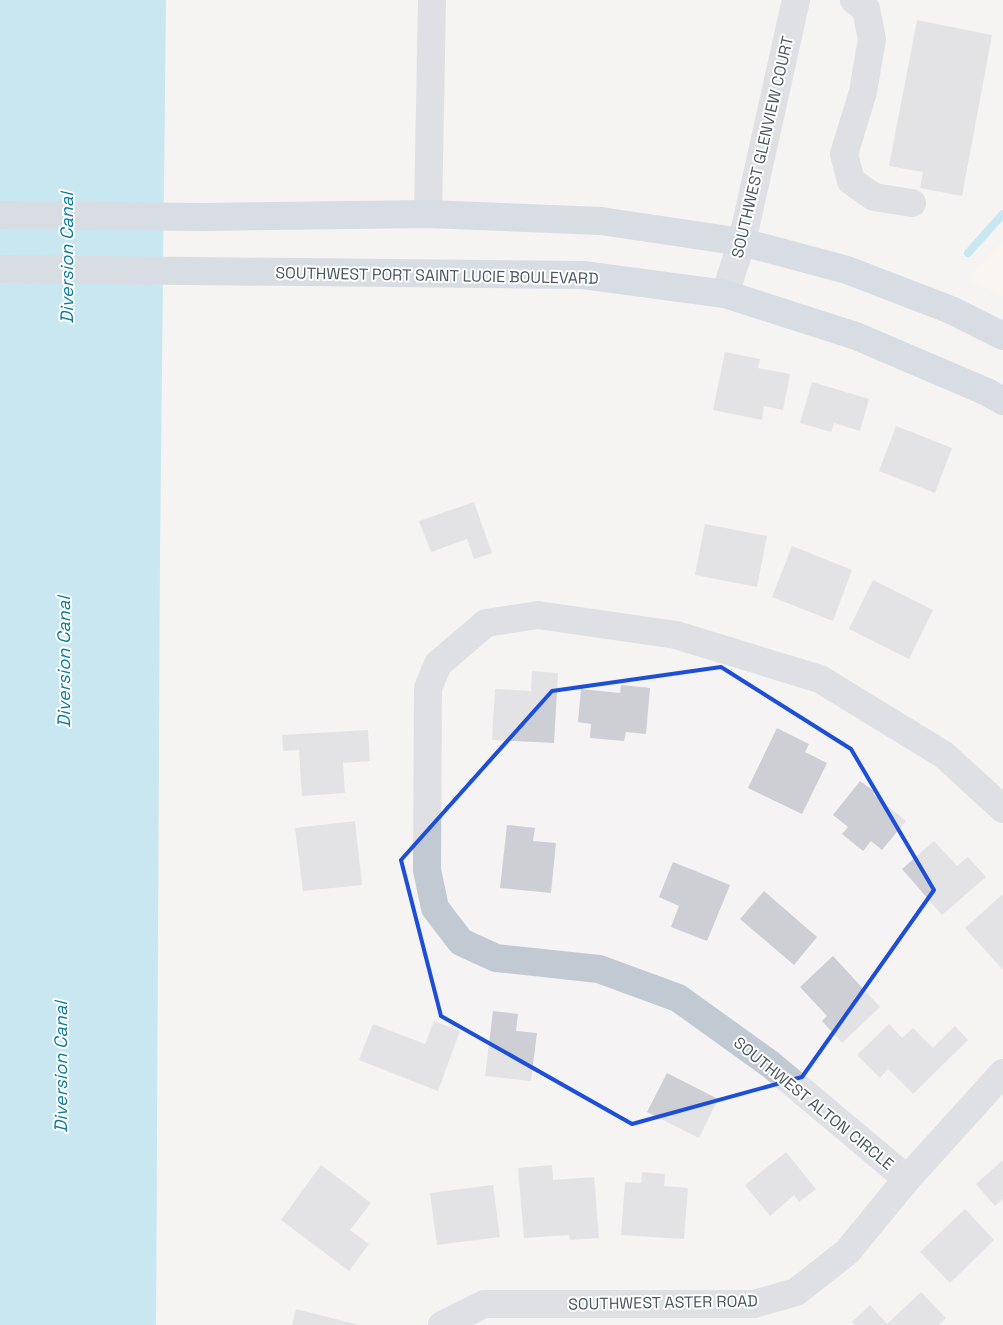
<svg xmlns="http://www.w3.org/2000/svg" width="1003" height="1325" viewBox="0 0 1003 1325" font-family="'Space Grotesk',sans-serif">
  <style>
    .commercial { fill: #fdf9ef }
    .water { fill: #90daee }
    .lines { fill: none; stroke-linecap: round; stroke-linejoin: round }
    .stream { stroke: #90daee; stroke-width: 8 }
    .building { fill: #cdcfd5 }
    .minor { stroke: #c1cad2; stroke-width: 28 }
    .major { stroke: #b3c2d1; stroke-width: 28 }
    .marked { fill: none; stroke: #1d4ed8; stroke-width: 4; stroke-linejoin: round }
    .labels { text-anchor: middle; stroke-width: 4; stroke-linejoin: round; paint-order: stroke }
    .street-label { font-size: 16px; fill: #4a5661; stroke: #fff }
    .water-label { font-size: 18px; font-style: italic; fill: #0c7c9b; stroke: #fff }
  </style>
  <rect width="100%" height="100%" fill="#f5f3f3"/>
  <!-- commercial -->
  <path class="commercial" d="M 1003,241 L 1003,296 L 968,279 Z"/>
  <!-- water -->
  <path class="water" d="M 0,0 L 166,0 L 160,552 L 156,1325 L 0,1325 Z"/>
  <g class="lines">
    <!-- stream -->
    <path class="stream" d="M 968,253 L 1003,214"/>
  </g>
  <!-- building -->
  <path class="building" d="M 917,20 L 992,35 L 962,196 L 920,188 L 923,172 L 889,166 Z
    M 725,352 L 760,359 L 758,368 L 790,374 L 783,410 L 764,406 L 762,420 L 713,410 Z
    M 812,382 L 869,399 L 860,431 L 834,423 L 831,432 L 800,423 Z
    M 896,426 L 952,448 L 935,493 L 879,471 Z
    M 474,502 L 492,553 L 474,559 L 467,539 L 431,552 L 419,521 Z
    M 705,524 L 767,536 L 757,587 L 695,575 Z
    M 792,546 L 852,570 L 833,621 L 772,597 Z
    M 873,580 L 933,610 L 909,659 L 849,629 Z
    M 532,671 L 558,673 L 554,743 L 492,740 L 495,689 L 531,691 Z
    M 621,685 L 650,688 L 646,734 L 626,732 L 624,741 L 590,738 L 591,724 L 578,722 L 581,689 L 620,693 Z
    M 777,728 L 809,744 L 805,752 L 827,763 L 802,814 L 748,788 Z
    M 368,730 L 370,761 L 343,763 L 345,793 L 302,796 L 299,750 L 283,751 L 282,735 Z
    M 860,781 L 875,792 L 873,794 L 906,821 L 882,850 L 871,841 L 863,851 L 842,834 L 848,827 L 833,815 Z
    M 355,821 L 362,885 L 303,891 L 295,828 Z
    M 507,825 L 535,828 L 533,841 L 556,843 L 551,893 L 500,888 Z
    M 934,841 L 957,866 L 968,857 L 986,877 L 942,915 L 902,869 Z
    M 673,862 L 730,885 L 707,941 L 671,927 L 679,906 L 659,897 Z
    M 764,891 L 817,937 L 794,965 L 740,919 Z
    M 1003,894 L 1003,970 L 965,928 Z
    M 833,956 L 880,1007 L 842,1043 L 822,1021 L 827,1016 L 800,987 Z
    M 493,1011 L 518,1014 L 516,1031 L 537,1033 L 531,1081 L 485,1076 Z
    M 434,1021 L 460,1031 L 438,1091 L 359,1060 L 373,1024 L 425,1044 Z
    M 889,1024 L 902,1038 L 913,1028 L 933,1048 L 955,1026 L 968,1040 L 913,1094 L 888,1069 L 880,1078 L 857,1055 Z
    M 667,1073 L 718,1099 L 699,1138 L 647,1112 Z
    M 786,1152 L 816,1189 L 799,1202 L 794,1195 L 770,1216 L 745,1185 Z
    M 1003,1160 L 1003,1199 L 995,1206 L 976,1184 Z
    M 321,1165 L 371,1203 L 350,1230 L 369,1244 L 349,1271 L 281,1220 Z
    M 552,1165 L 553,1180 L 594,1177 L 599,1238 L 570,1240 L 569,1235 L 524,1238 L 518,1168 Z
    M 642,1172 L 665,1174 L 664,1186 L 688,1188 L 684,1239 L 621,1235 L 625,1182 L 641,1183 Z
    M 493,1185 L 500,1237 L 437,1245 L 430,1193 Z
    M 965,1209 L 994,1240 L 950,1283 L 920,1252 Z
    M 921,1292 L 946,1318 L 939,1325 L 855,1325 L 852,1322 L 870,1305 L 887,1324 Z
    M 296,1309 L 355,1324 L 355,1325 L 292,1325 Z"/>
  <g class="lines">
    <!-- minor -->
    <path class="minor" d="M 854,0 L 866,9 L 872,39 L 863,92 L 844,154 L 851,181 L 874,197 L 912,203
      M 428,214 L 432,0
      M 725,294 L 742,242 L 796,0
      M 907,1179 L 770,1064 L 678,998 L 599,969 L 496,958 L 461,942 L 435,908 L 427,870 L 428,688 L 438,664 L 486,623 L 538,615 L 676,635 L 820,679 L 944,755 L 1003,809
      M 442,1325 L 484,1304 L 754,1304 L 796,1292 L 847,1252 L 907,1179 L 1003,1073"/>
    <!-- major -->
    <path class="major" d="M 0,215 L 205,217 L 428,214 L 601,221 L 742,242 L 847,270 L 951,310 L 1003,336
      M 0,269 L 583,275 L 725,294 L 856,336 L 987,392 L 1003,401"/>
  </g>
  <!-- marked area -->
  <path d="M0 0H1003V1325H0ZM 721,667 L 851,749 L 934,890 L 802,1077 L 632,1124 L 441,1016 L 401,860 L 552,691 Z" fill="#f5f3f3" fill-opacity=".55" fill-rule="evenodd"/>
  <path class="marked" d="M 721,667 L 851,749 L 934,890 L 802,1077 L 632,1124 L 441,1016 L 401,860 L 552,691 Z"/>
  <g class="labels">
    <!-- street labels -->
    <g class="street-label">
      <text transform="translate(762 147) rotate(-77)" y="6">SOUTHWEST GLENVIEW COURT</text>
      <text transform="translate(437 275) rotate(1)" y="6">SOUTHWEST PORT SAINT LUCIE BOULEVARD</text>
      <text transform="translate(814 1103) rotate(39)" y="6">SOUTHWEST ALTON CIRCLE</text>
      <text transform="translate(663 1302) rotate(-1)" y="6">SOUTHWEST ASTER ROAD</text>
    </g>
    <!-- water labels -->
    <g class="water-label">
      <text transform="translate(67 258) rotate(-90)" y="6">Diversion Canal</text>
      <text transform="translate(64 662) rotate(-90)" y="6">Diversion Canal</text>
      <text transform="translate(61 1067) rotate(-90)" y="6">Diversion Canal</text>
    </g>
  </g>
</svg>
